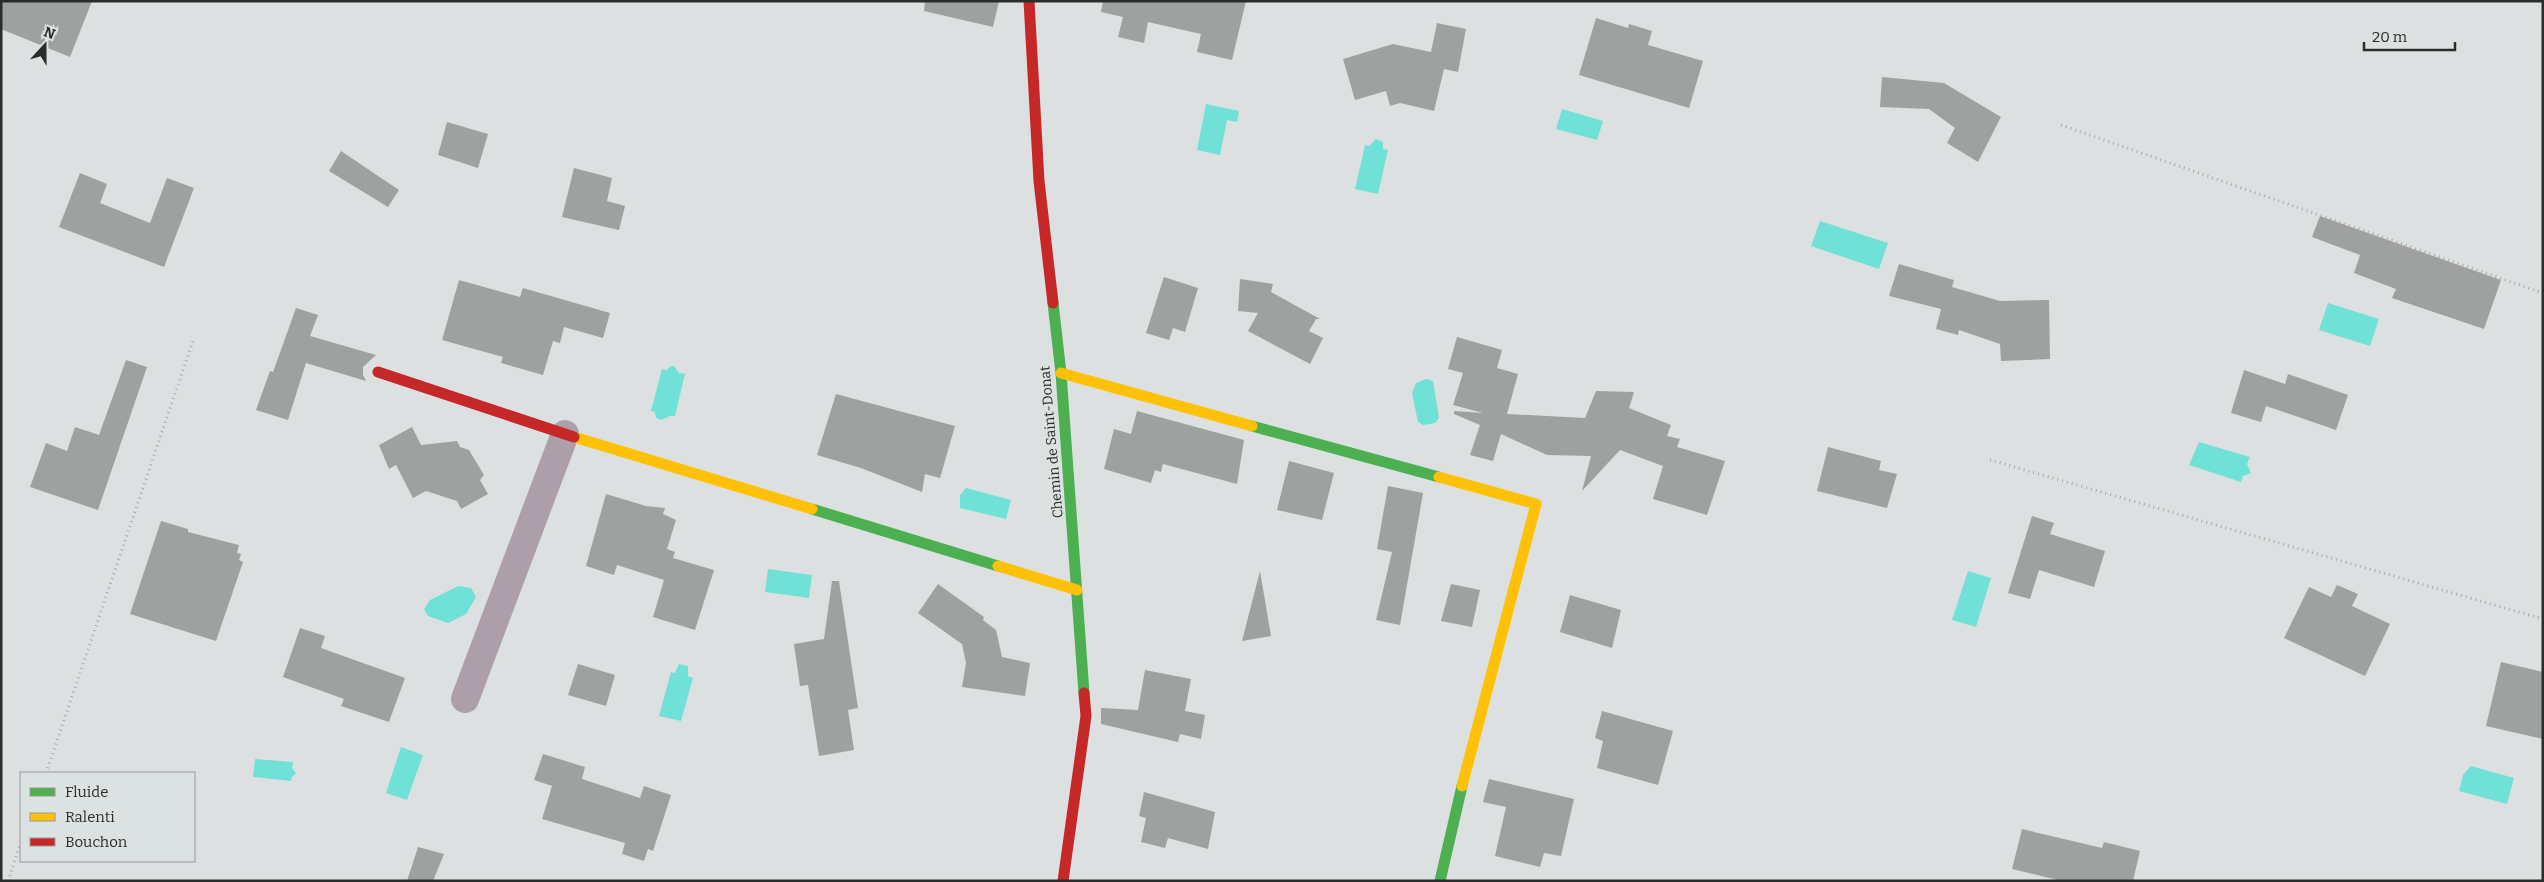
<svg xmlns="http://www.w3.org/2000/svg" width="2544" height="882" viewBox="0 0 2544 882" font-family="Bitter,serif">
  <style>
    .water { fill: #70e1d7 }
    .building { fill: #9fa1a1 }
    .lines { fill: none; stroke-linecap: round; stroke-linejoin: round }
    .path { stroke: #ada6ac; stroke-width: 3; stroke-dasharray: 1 4; stroke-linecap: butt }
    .street { stroke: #ad9fa9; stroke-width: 28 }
    .fast { stroke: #4caf50; stroke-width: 11 }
    .slow { stroke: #ffc107; stroke-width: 11 }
    .jam { stroke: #c62828; stroke-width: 11 }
    .labels { text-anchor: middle; stroke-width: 5; stroke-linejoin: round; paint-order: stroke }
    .street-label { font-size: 14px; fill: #2b2d2c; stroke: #dce1e1 }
  </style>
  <rect width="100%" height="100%" fill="#dde0e0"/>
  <!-- water -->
  <path class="water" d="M 1206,104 L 1239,111 L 1237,122 L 1227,120 L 1220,155 L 1197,150 Z
    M 1562,109 L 1603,121 L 1597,140 L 1556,129 Z
    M 1376,139 L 1383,142 L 1383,149 L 1388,150 L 1378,194 L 1355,189 L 1365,145 L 1369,146 Z
    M 1820,221 L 1888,243 L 1879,269 L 1811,246 Z
    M 2328,303 L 2379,319 L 2370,346 L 2319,330 Z
    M 671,366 L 674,366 L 679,373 L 685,374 L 675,416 L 670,416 L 661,420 L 656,418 L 655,412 L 651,411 L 662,369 L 667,370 Z
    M 1426,379 L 1433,381 L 1439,418 L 1435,423 L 1423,425 L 1418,422 L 1412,393 L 1416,383 Z
    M 2199,442 L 2250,457 L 2247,464 L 2251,473 L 2243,476 L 2241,482 L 2189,465 Z
    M 966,488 L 1011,500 L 1006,519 L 960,508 L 960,495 Z
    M 768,569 L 812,575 L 809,598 L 765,592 Z
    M 1968,571 L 1991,578 L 1976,627 L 1952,620 Z
    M 458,586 L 471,588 L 476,597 L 466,614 L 448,623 L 428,616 L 424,609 L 430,600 Z
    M 679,664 L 688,666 L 688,676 L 693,678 L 681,721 L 659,716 L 671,672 L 675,673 Z
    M 401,747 L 423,755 L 407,800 L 386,793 Z
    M 255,759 L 293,762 L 292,768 L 296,773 L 292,777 L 291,781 L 253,777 Z
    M 2471,766 L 2514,778 L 2507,804 L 2459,791 L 2463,775 Z"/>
  <!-- building -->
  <path class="building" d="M 1,1 L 92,1 L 70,57 L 1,29 Z
    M 925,1 L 999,1 L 993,27 L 924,11 Z
    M 1103,1 L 1246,1 L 1232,60 L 1197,52 L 1201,34 L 1148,22 L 1144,43 L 1118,37 L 1123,17 L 1101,12 Z
    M 1596,18 L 1628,28 L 1629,24 L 1652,31 L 1648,45 L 1703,61 L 1689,108 L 1579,75 Z
    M 1437,23 L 1466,29 L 1458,72 L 1444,69 L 1434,111 L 1400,103 L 1390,106 L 1386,91 L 1355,100 L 1343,59 L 1393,44 L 1431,52 Z
    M 1882,77 L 1944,83 L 2001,117 L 1978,162 L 1947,143 L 1955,128 L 1929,109 L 1880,107 Z
    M 447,122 L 488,134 L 478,168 L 438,155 Z
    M 341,151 L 399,190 L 388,207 L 329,171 Z
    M 574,168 L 612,178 L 607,201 L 625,206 L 619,230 L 562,217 Z
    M 80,173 L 107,184 L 100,203 L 150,223 L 167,178 L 194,188 L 164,267 L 59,227 Z
    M 2320,216 L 2501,280 L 2484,329 L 2392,298 L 2396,289 L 2354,273 L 2360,255 L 2312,237 Z
    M 1899,264 L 1954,280 L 1952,287 L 2000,301 L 2049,300 L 2050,359 L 2001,361 L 2000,344 L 1959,330 L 1958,335 L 1936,329 L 1941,309 L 1889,296 Z
    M 1164,277 L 1198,288 L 1185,332 L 1173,328 L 1169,340 L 1146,333 Z
    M 1240,279 L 1273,284 L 1271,292 L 1320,319 L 1316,319 L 1309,331 L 1323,338 L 1310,364 L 1248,331 L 1258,313 L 1238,311 Z
    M 459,280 L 520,297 L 523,288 L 610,313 L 603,338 L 564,327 L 560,343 L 553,341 L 543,375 L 501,363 L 503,357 L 442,340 Z
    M 296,308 L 318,315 L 310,336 L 376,355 L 363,367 L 363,375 L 366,381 L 306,363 L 288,420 L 256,410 L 270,371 L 273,372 Z
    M 1457,337 L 1502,350 L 1497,368 L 1518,374 L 1507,414 L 1585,418 L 1596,391 L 1634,392 L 1629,408 L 1671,425 L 1667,436 L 1680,439 L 1677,447 L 1725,461 L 1707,515 L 1653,499 L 1663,466 L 1620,450 L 1582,491 L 1591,456 L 1547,455 L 1501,434 L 1493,461 L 1470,455 L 1480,425 L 1454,414 L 1454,411 L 1483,413 L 1453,405 L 1463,373 L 1448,369 Z
    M 126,360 L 147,367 L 98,510 L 30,487 L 46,443 L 67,451 L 75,427 L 99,435 Z
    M 2244,370 L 2285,384 L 2288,374 L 2348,395 L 2336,430 L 2266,406 L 2261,422 L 2231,413 Z
    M 836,394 L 955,426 L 940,478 L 925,474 L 922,492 L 861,468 L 817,455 Z
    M 1137,411 L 1244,440 L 1237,484 L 1163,464 L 1161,472 L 1155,470 L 1151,483 L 1104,469 L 1114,429 L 1131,434 Z
    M 412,427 L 421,445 L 457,441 L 460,447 L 469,450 L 484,475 L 480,480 L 488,494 L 461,509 L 457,501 L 426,491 L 413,498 L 396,465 L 389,469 L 379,445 Z
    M 1828,447 L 1881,461 L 1879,470 L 1897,474 L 1887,508 L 1817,491 Z
    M 1289,461 L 1334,473 L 1322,520 L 1277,510 Z
    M 1388,486 L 1423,493 L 1400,625 L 1376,620 L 1392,552 L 1377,549 Z
    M 606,494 L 646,506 L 665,508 L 663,514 L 676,520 L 667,549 L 675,552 L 673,558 L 714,570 L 695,630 L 653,617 L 664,580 L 617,565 L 614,575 L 586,566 Z
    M 2032,516 L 2054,523 L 2050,534 L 2105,551 L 2094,587 L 2039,570 L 2030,599 L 2008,593 Z
    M 161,521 L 188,529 L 188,532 L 239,545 L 237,553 L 241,554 L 239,560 L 243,562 L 216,641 L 130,614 Z
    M 1260,571 L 1271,636 L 1242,641 Z
    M 832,581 L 839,581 L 858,708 L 848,710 L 854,750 L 819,756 L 808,685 L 800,686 L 794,644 L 824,639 Z
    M 938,584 L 984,617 L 983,620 L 996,630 L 1002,657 L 1030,663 L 1025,696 L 962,687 L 966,663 L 962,644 L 918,613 Z
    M 1451,584 L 1480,590 L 1472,627 L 1441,621 Z
    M 2337,585 L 2358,594 L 2352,606 L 2390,624 L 2365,676 L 2284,638 L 2309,587 L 2331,597 Z
    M 1570,595 L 1621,610 L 1612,648 L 1560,632 Z
    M 300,628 L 325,636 L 321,648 L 405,678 L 389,722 L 341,706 L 344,699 L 283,677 Z
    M 2501,662 L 2543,672 L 2543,739 L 2486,726 Z
    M 578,664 L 615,675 L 606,706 L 568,695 Z
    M 1145,670 L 1191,679 L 1185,711 L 1205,715 L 1201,739 L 1180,734 L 1178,742 L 1101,724 L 1101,708 L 1138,710 Z
    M 1602,711 L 1673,731 L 1658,785 L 1597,768 L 1603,741 L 1595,738 Z
    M 543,754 L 585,767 L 582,779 L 640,798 L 644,786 L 671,795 L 653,851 L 648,849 L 644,861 L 622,854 L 625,843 L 542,819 L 552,786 L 534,780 Z
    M 1489,779 L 1574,799 L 1561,856 L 1544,853 L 1540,867 L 1495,856 L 1506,807 L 1483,802 Z
    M 1144,792 L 1215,812 L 1208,849 L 1168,838 L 1165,848 L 1141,842 L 1146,818 L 1139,816 Z
    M 2022,829 L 2102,848 L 2104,842 L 2140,851 L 2133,881 L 2062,881 L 2012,869 Z
    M 418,847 L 444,854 L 433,881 L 407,881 Z"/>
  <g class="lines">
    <!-- path -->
    <path class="path" d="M 2061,125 L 2543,293
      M 1990,460 L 2543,619
      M 46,773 L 193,341
      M 8,881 L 21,842"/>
    <!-- street -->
    <path class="street" d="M 465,699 L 565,434"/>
    <!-- fast -->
    <path class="fast" d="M 1053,303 L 1061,373 L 1084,693
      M 1252,426 L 1439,477
      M 812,509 L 998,566
      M 1440,881 L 1462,786"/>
    <!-- slow -->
    <path class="slow" d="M 1061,373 L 1252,426
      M 574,437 L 812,509
      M 1439,477 L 1536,504 L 1462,786
      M 998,566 L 1077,590"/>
    <!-- jam -->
    <path class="jam" d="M 1029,1 L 1039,181 L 1053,303
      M 378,372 L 574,437
      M 1063,881 L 1086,716 L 1084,693"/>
  </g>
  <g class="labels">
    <!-- street labels -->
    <g class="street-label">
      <text transform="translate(1051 442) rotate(-95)" y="5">Chemin de Saint-Donat</text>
    </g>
  </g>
  <!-- border -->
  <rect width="2544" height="882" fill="none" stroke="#2b2d2c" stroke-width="5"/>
  <!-- legend -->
  <rect x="20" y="772" width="175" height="90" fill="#dce1e1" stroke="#959999"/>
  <rect x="30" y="788" width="25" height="8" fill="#4caf50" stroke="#959999"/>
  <text x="65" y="797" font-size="15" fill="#2b2d2c">Fluide</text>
  <rect x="30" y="813" width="25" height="8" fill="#ffc107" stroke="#959999"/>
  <text x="65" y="822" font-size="15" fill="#2b2d2c">Ralenti</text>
  <rect x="30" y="838" width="25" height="8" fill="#c62828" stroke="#959999"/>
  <text x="65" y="847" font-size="15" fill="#2b2d2c">Bouchon</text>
  <!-- north arrow -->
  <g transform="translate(45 45) rotate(21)" stroke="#dce1e1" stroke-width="4" paint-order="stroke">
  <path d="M0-4L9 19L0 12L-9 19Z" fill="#2b2d2c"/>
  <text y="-8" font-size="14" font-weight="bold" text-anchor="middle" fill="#2b2d2c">N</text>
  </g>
  <!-- scale -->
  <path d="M2364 42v8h91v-8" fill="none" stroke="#2b2d2c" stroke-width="2.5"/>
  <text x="2372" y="42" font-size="15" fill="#2b2d2c" stroke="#dce1e1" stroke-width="4" paint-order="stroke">20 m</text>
</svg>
